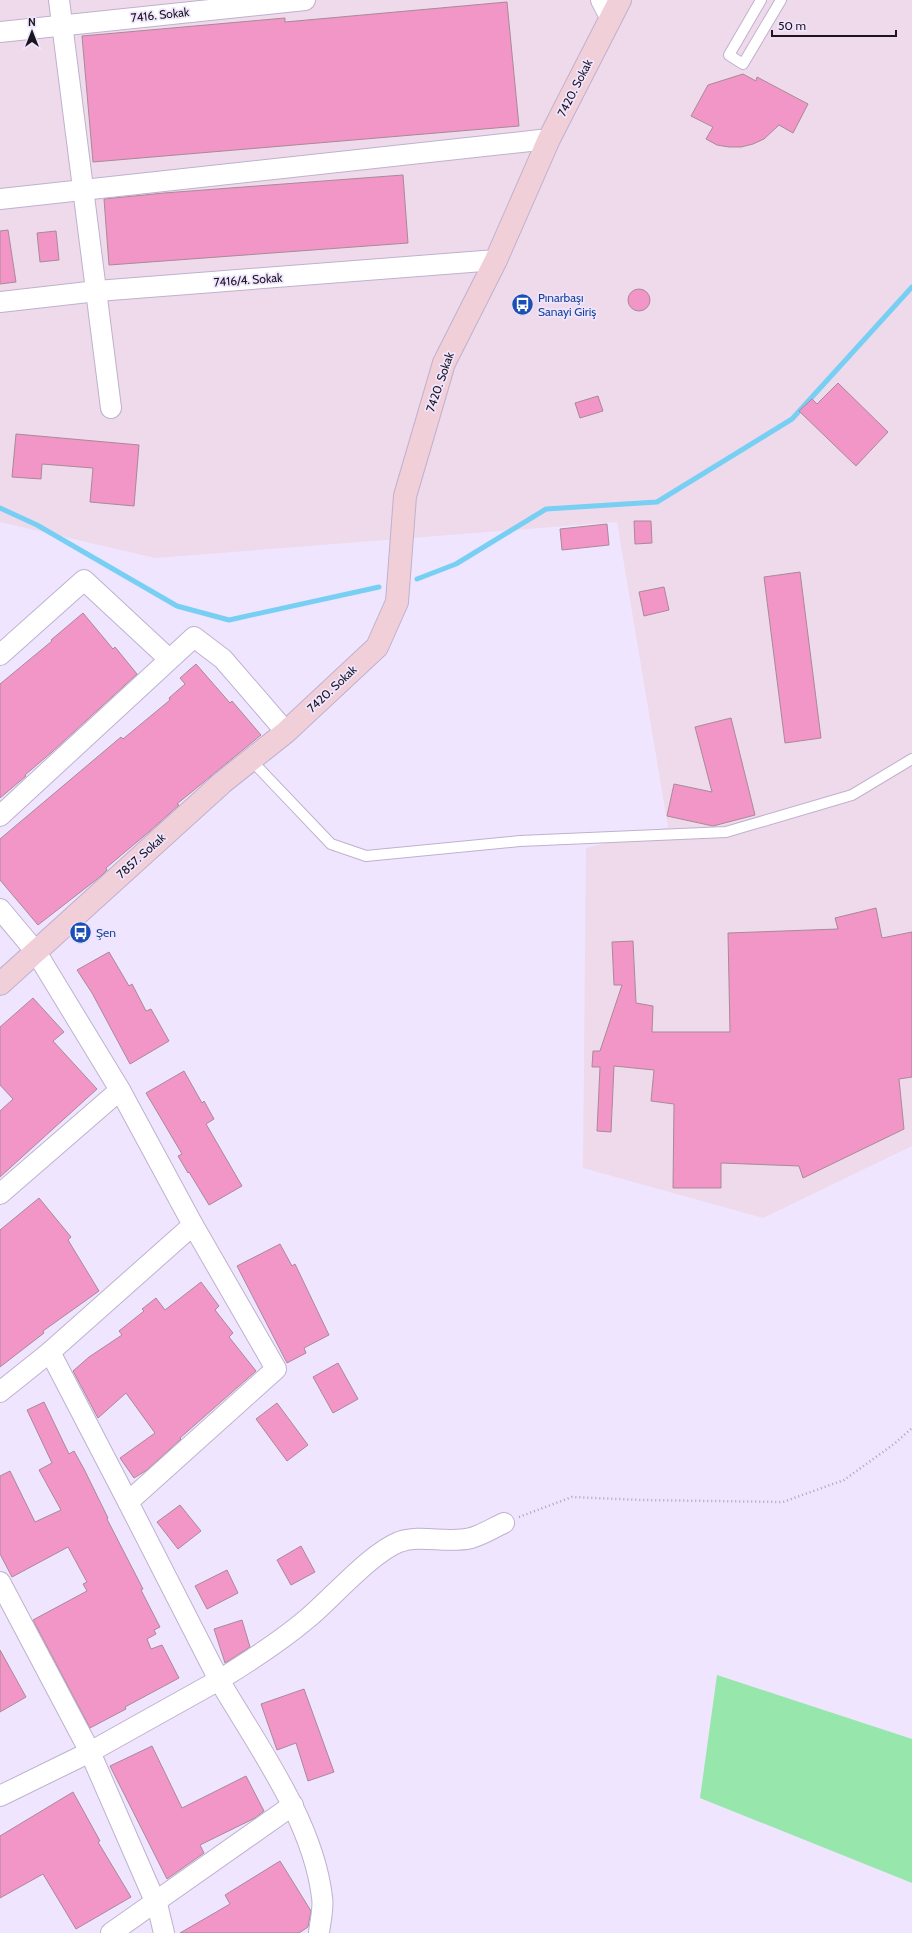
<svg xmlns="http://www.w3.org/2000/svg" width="912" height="1933" viewBox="0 0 912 1933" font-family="Cabin,sans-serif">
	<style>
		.industrial { fill: #eedaea }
		.green { fill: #97e6ac }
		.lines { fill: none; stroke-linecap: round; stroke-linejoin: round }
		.stream { stroke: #78cff4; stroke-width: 5 }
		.building { fill: #f196c6; stroke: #a98999 }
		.lane-casing { stroke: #bfb1cf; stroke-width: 12 }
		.street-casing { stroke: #bfb1cf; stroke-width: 22 }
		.secondary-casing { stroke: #bfb1cf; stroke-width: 24 }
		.path { stroke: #ada4b8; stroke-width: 2.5; stroke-dasharray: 1 3; stroke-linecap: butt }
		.lane { stroke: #fff; stroke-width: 10 }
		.street { stroke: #fff; stroke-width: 20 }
		.secondary { stroke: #f1cfd9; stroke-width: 22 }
		.labels { text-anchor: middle; stroke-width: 3.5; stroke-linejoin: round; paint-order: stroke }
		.street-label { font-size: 12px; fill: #1a151f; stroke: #f0e5fe }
		.transit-label { font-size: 12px; fill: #164399; stroke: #f0e5fe; text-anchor: start }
	</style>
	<rect width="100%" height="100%" fill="#f0e5fe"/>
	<path class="industrial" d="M0,0H912V1146L763,1218L583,1168L586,848L668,827L617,522L155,558L0,522Z"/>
	<path class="green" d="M717,1675L912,1739V1883L700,1798Z"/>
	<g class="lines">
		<g class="stream">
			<path d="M0,508L37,525L177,606L229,620L379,587"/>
			<path d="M417,579L456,564L546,509L657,502L792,419L912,287"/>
		</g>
	</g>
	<g class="building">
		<path d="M507,2L519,126L93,162L82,36L285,18V22Z"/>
		<path d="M743,74L756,81L757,77L808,104L793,133L779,125L764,139L753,144L741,147H729L717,145L706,139L713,127L691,116L708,85Z"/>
		<path d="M403,175L408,243L109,265L104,199L164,193Z"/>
		<path d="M8,230L16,282L0,284V231Z"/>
		<path d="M56,231L59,260L40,262L37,233Z"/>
		<circle cx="639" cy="300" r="11"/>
		<path d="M838,383L888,432L856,466L799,411L812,399L817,404Z"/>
		<path d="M598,396L603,411L580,418L575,403Z"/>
		<path d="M16,434L139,445L134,506L90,502L93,468L42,464L41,479L12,477Z"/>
		<path d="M634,521H651L652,543L635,544Z"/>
		<path d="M607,524L609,545L562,550L560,529Z"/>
		<path d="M800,572L821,738L785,743L764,577Z"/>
		<path d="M664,587L669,610L644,616L639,592Z"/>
		<path d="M83,613L113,649L115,647L137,674L52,752L25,775L26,776L0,798V684L52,641L51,640Z"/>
		<path d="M196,664L230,703L232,701L261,735L177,804L179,805L150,831L106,868L107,870L101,876L38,925L0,880V839L121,737L123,739L170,700L169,698L185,684L180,678Z"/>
		<path d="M731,718L755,815L713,826L667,816L674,784L712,792L695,727Z"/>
		<path d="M876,908L882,938L912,932V1077L899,1079L904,1129L803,1178L799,1166L721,1163V1188H673L674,1104L651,1101L654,1070L614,1066L611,1132L597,1131L600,1067H592L593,1051H600L622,985H614L612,942L633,941L636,1003L653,1006L652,1032H730L728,933L838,929L835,918Z"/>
		<path d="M109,952L129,986L132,984L146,1011L151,1009L169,1041L130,1064L92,993L77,970Z"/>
		<path d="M33,998L64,1032L53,1041L97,1089L0,1177V1111L13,1099L0,1085V1027Z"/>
		<path d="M184,1071L202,1103L204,1101L214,1119L206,1124L242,1186L209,1205L189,1172L188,1173L178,1156L182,1154L146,1093Z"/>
		<path d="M39,1198L71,1237L68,1240L99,1291L43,1331L44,1333L0,1367V1230Z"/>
		<path d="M280,1244L292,1266L295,1264L329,1335L304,1348L306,1353L287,1363L237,1266Z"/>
		<path d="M201,1282L219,1306L215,1310L233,1333L229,1337L256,1371L180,1438L181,1439L147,1470L134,1478L120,1458L155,1433L126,1393L98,1418L73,1371L89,1357L122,1335L119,1331L144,1311L142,1309L156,1298L165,1310Z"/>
		<path d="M338,1363L358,1399L333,1413L313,1377Z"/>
		<path d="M44,1402L69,1454L74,1451L84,1469L108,1518L107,1519L143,1589L141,1590L160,1627L154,1630L156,1634L147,1639L151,1649L162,1645L179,1678L125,1707L126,1709L90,1728L33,1620L87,1591L83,1584L87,1582L68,1547L12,1577L0,1554V1476L10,1471L35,1522L61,1510L39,1470L52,1463L27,1410Z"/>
		<path d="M277,1403L308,1445L287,1461L256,1419Z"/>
		<path d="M180,1505L201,1531L178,1549L157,1522Z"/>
		<path d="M301,1546L315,1572L291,1585L277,1560Z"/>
		<path d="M227,1570L238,1593L207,1609L195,1586Z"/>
		<path d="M242,1620L250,1647L225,1663L214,1629Z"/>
		<path d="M0,1650L26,1697L0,1712Z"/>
		<path d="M304,1689L334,1772L308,1781L296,1743L277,1750L261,1704Z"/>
		<path d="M152,1746L182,1808L246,1776L264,1811L255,1818L200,1845L204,1853L167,1879L110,1766Z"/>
		<path d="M73,1792L100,1841L98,1842L131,1897L76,1929L43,1874L0,1898V1836Z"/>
		<path d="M280,1861L311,1911L308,1927L299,1933H180L230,1904L225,1895Z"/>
	</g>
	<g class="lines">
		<defs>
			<g id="lane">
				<path d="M761,0L729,55L743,64L781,0"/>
				<path d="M251,760L331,844L366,856L520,841L726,832L852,795L912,759"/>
			</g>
			<g id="street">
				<path d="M59,0L111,408"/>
				<path d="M601,0L611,19"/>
				<path d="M0,32L305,0"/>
				<path d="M0,199L549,139"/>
				<path d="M0,302L97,291L496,260"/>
				<path d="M0,655L84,580L169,659"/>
				<path d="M0,816L194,637L223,659L286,732"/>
				<path d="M0,909L36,952L120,1090L193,1225L276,1369L128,1502L219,1680L90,1752L0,1796"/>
				<path d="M0,1194L120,1090"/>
				<path d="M50,1352L128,1502"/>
				<path d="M0,1392L50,1352L193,1225"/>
				<path d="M0,1582L90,1752L158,1908L164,1933"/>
				<path d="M111,1933L293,1805"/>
				<path d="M319,1933C320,1922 324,1908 322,1897C313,1821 257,1745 219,1680C250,1661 280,1642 308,1618C332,1598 371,1553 399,1542C421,1534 447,1544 471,1538C482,1535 493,1528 504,1523"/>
			</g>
			<path id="secondary" d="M0,984L223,782L286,732L377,647L397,602L405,496L444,363L496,260L549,139L620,0"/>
		</defs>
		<use href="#lane" class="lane-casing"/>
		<use href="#street" class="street-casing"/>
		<use href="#secondary" class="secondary-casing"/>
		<path class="path" d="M519,1517L572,1497L641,1500L783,1502L844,1480L894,1444L912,1428"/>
		<use href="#lane" class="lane"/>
		<use href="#street" class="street"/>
		<use href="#secondary" class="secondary"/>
	</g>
	<defs>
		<symbol id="bus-disc" viewBox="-11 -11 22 22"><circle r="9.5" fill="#1a4fb4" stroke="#f0e5fe"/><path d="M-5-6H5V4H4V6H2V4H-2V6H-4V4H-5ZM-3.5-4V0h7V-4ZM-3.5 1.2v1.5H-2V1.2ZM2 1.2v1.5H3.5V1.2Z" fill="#fff"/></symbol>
	</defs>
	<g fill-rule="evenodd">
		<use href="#bus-disc" x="510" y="292" width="25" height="25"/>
		<use href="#bus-disc" x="68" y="920" width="25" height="25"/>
	</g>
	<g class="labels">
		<g class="street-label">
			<text transform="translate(160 15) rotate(-6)" y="4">7416. Sokak</text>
			<text transform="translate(575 88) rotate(-63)" y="4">7420. Sokak</text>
			<text transform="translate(248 280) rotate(-4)" y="4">7416/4. Sokak</text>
			<text transform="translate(440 382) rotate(-71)" y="4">7420. Sokak</text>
			<text transform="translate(332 689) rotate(-43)" y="4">7420. Sokak</text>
			<text transform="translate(141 856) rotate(-42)" y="4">7857. Sokak</text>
		</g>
		<g class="transit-label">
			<text x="538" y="302">Pınarbaşı<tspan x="538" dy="14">Sanayi Giriş</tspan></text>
			<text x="96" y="937">Şen</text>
		</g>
	</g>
	<g transform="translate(32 32)" stroke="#f0e5fe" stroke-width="3" paint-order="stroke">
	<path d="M0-3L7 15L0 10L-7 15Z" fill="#1a151f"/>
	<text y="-6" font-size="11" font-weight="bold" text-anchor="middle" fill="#1a151f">N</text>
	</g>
	<path d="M772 30v6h124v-6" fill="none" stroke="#1a151f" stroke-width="2"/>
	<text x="778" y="30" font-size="12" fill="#1a151f" stroke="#f0e5fe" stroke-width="3" paint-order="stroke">50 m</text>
</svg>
